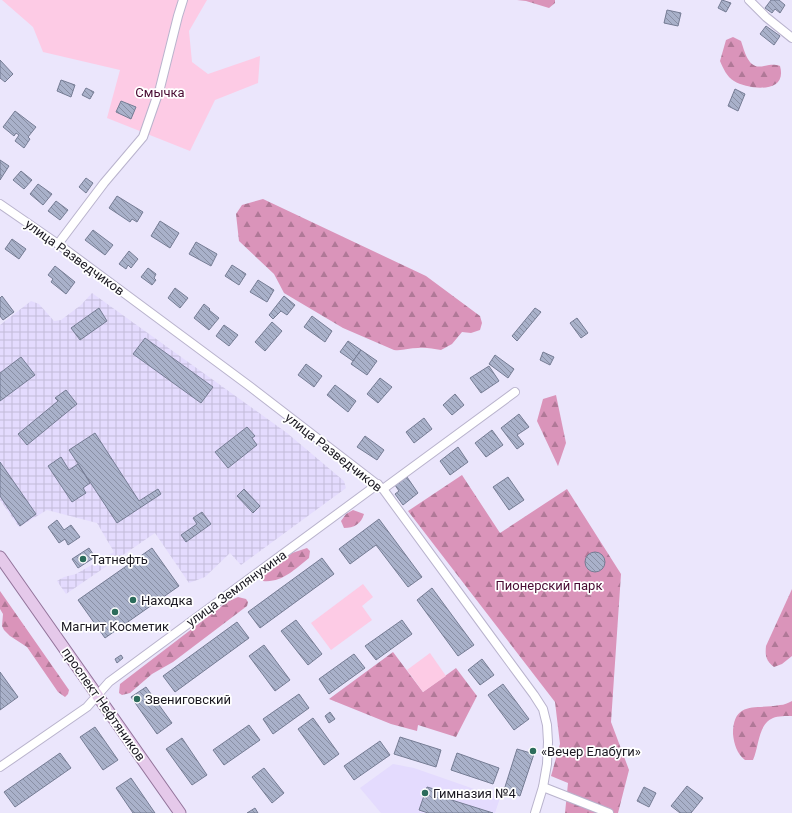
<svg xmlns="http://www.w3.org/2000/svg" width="792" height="813" viewBox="0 0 792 813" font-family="Roboto,sans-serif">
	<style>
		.built { fill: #e4dbfe }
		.industrial { fill: url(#industrial-grid) }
		.forest { fill: url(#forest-firs) }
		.green { fill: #fdcbe5 }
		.building { fill: url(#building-back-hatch); stroke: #757c94 }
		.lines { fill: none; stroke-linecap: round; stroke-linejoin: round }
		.minor-casing { stroke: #b9b3cd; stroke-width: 10 }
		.major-casing { stroke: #93749b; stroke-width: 13 }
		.minor { stroke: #fff; stroke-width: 8 }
		.major { stroke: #e5c9ea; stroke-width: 11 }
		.poi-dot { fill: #2c6c5b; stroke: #fff; stroke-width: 1.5 }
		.labels { text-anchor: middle; stroke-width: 3.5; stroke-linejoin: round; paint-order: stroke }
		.park-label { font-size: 13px; fill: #490c33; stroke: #fff }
		.street-label { font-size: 13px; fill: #1b1922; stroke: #fff }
		.poi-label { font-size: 13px; fill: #1b1922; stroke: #fff; text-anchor: start }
	</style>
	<defs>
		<pattern id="industrial-grid" width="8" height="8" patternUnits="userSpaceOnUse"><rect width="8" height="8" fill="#e4dbfe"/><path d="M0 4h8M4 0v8" fill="none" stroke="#c3bbd9"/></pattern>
		<pattern id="forest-firs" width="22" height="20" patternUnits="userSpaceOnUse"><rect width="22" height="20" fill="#da94ba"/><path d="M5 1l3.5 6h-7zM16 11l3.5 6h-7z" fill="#b07897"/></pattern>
		<pattern id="building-back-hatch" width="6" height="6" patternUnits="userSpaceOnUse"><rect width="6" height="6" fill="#a9b1ca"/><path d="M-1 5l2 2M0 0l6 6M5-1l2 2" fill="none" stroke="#898fa4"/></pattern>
	</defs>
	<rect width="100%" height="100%" fill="#ebe6fc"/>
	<path class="built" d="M393,764L414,768L500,798L495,813H381L360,788Z"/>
	<path class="industrial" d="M92,293L287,433L344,481L346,488L241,565L230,553L205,577L189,583L155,533L66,594L57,581L64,577L76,574L114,552L97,523L47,510L19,527L0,500V325L31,301L39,304L54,321L61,320L81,305Z"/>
	<g class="forest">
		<path d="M517,0H555V3L549,8L526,1Z"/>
		<path d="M733,37L741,41C745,52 748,70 764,66C771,65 773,64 780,66C788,94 749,90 734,81C727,77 723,68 720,61L726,40Z"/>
		<path d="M263,199L426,276L480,316L482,323L480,330L471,333L462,332L452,344L441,350C433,349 426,347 418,348C409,348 403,351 394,350L343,328L284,293L274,274L239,241L236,214L242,205Z"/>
		<path d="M556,395L566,443L558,466L537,421L543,399Z"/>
		<path d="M462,475L500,533L567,489L621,574L611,722L629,770L618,813H565L568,783L551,776L560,744L555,702L408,511Z"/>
		<path d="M353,510L364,514C361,524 354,528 344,528L341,521L346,514Z"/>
		<path d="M307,548L310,551L309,558C295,569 282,583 263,581L262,577L292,553Z"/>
		<path d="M792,589V656L782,664L774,667C766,661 765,656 766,646Z"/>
		<path d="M0,591L69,690L68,694L65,697L58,692L27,647L10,636L4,630L2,626L3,614L0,609Z"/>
		<path d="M238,597L246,599L248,602L247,606L173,662L152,674L130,693L122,695L119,693L120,684L227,602Z"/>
		<path d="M393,652L423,692L456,668L477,696L456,737L418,725L417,731L391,724L329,699Z"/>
		<path d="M792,701V716C786,716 778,716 773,718C758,724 759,747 753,760H745C737,754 734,744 733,734C733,699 758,710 780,705C784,705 788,703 792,701Z"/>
	</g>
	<g class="green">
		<path d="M2,0H207L189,31L192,62L208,74L260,56L258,83L215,100L190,151L107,118L120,70L43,52L33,27Z"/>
		<path d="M363,584L373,597L362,606L372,620L331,650L311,623Z"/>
		<path d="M430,653L446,676L423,692L407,670Z"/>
	</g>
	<g class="building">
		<path d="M722,0L731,3L726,12L718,8Z"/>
		<path d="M771,0H779L785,5L780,13L775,9L772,13L765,8Z"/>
		<path d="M667,10L681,13L678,26L664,23Z"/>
		<path d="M766,26L780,36L774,45L760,34Z"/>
		<path d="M0,60L13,74L5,82L0,78Z"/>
		<path d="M61,80L75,85L71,97L57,91Z"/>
		<path d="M86,88L94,92L90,99L82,95Z"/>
		<path d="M735,89L745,94L738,111L728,106Z"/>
		<path d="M121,101L136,107L131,119L116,112Z"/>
		<path d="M15,111L36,127L28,137L30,139L24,148L15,141L19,135L16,133L14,136L3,127Z"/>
		<path d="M0,160L9,166L0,180Z"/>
		<path d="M21,171L32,180L24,189L13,180Z"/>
		<path d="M86,178L93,183L86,193L79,187Z"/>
		<path d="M38,184L52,194L43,205L30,194Z"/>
		<path d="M117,196L143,212L137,222L132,219L130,222L109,208Z"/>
		<path d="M56,201L68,210L60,220L48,211Z"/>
		<path d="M160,221L179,233L170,248L151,236Z"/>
		<path d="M93,230L113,245L105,255L85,240Z"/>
		<path d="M12,239L26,249L19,259L5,249Z"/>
		<path d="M196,242L217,254L211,266L189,254Z"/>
		<path d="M129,251L138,259L131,268L128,265L126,269L119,264Z"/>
		<path d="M232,265L246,274L239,285L225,276Z"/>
		<path d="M55,266L75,282L66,294L51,282L53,279L48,275Z"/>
		<path d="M148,268L156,274L154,278L156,280L152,285L141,277Z"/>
		<path d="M258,280L274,290L267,302L250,292Z"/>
		<path d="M175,288L188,298L180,308L168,298Z"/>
		<path d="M2,296L14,312L3,320L0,316V298Z"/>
		<path d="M284,296L295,305L287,315L281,311L273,319L269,315Z"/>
		<path d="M204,304L210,309L209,310L219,318L209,330L194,318Z"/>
		<path d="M99,308L107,321L80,340L71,328Z"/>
		<path d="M535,308L541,312L517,341L512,336Z"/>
		<path d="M312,316L332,331L325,342L304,327Z"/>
		<path d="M577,318L588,333L581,338L570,323Z"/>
		<path d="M272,322L282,331L265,351L255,342Z"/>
		<path d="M224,325L238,335L229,346L216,336Z"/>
		<path d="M145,338L213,387L201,403L133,354Z"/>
		<path d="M348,341L361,350L353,361L340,352Z"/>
		<path d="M361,350L377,361L367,375L351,364Z"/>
		<path d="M543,352L554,357L550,365L540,360Z"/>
		<path d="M495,355L514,369L508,378L489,364Z"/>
		<path d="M21,357L35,375L0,401V373Z"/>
		<path d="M306,364L322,376L314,387L298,375Z"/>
		<path d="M489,366L499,381L481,393L470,378Z"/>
		<path d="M380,378L392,387L378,403L367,394Z"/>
		<path d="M335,385L356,401L348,412L327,395Z"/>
		<path d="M66,390L77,404L27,445L18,434L58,401L55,398Z"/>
		<path d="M455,394L464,405L452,415L443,405Z"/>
		<path d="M519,414L529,427L517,435L524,444L517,449L501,428Z"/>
		<path d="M424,418L432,429L414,443L406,432Z"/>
		<path d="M247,427L255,436L252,438L257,445L228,468L215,452Z"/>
		<path d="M492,430L503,445L486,457L475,443Z"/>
		<path d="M95,433L139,501L158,489L161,494L117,523L69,450Z"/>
		<path d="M365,436L384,450L377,460L357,447Z"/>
		<path d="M458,447L468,462L450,475L440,461Z"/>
		<path d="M61,457L69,470L78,464L90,483L83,488L86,493L72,502L48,466Z"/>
		<path d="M0,462L36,514L20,526L0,496Z"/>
		<path d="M407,477L418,493L403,505L395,494L399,491L395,485Z"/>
		<path d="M508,477L524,500L509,510L493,487Z"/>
		<path d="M244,489L260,506L253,513L237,496Z"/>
		<path d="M202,512L211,524L186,542L181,535L197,524L193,518Z"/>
		<path d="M379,519L422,577L408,587L376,545L350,564L339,549Z"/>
		<path d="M57,520L64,530L71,525L80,537L68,545L65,539L59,543L48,527Z"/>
		<path d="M89,548L95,557L78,568L72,559Z"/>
		<path d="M152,548L179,586L105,638L78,600Z"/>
		<circle cx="595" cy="562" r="10"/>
		<path d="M322,558L334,574L260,628L248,612Z"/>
		<path d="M432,588L474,645L458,656L417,600Z"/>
		<path d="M296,620L322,654L308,665L281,631Z"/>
		<path d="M402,620L412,634L376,660L365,646Z"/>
		<path d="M237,622L249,638L175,692L163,676Z"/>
		<path d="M264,645L290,680L275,691L249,656Z"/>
		<path d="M354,654L365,668L329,694L319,679Z"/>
		<path d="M121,655L123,658L117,663L115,659Z"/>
		<path d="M482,659L494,675L480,685L468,670Z"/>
		<path d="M0,672L18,697L0,710Z"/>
		<path d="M503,684L529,719L514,730L488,695Z"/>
		<path d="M146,687L172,723L157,734L131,697Z"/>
		<path d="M299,694L309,708L273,734L263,719Z"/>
		<path d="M330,712L335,719L329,723L325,716Z"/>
		<path d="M313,718L339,754L324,765L298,729Z"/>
		<path d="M249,725L260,740L224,765L213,750Z"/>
		<path d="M95,727L118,760L103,770L80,737Z"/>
		<path d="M400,737L441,750L436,767L394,754Z"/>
		<path d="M182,738L207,775L192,785L166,749Z"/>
		<path d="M380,741L390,755L354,780L344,766Z"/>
		<path d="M517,749L534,754L520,796L504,790Z"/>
		<path d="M60,753L71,768L15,807L4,792Z"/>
		<path d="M457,753L499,768L493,784L451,770Z"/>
		<path d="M264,768L284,793L272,803L252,777Z"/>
		<path d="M131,778L155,813H133L116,788Z"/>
		<path d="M687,786L703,798L691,813H680L671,806Z"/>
		<path d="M427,787L441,791L439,796L493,813H428L419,810Z"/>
		<path d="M644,787L656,793L649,807L637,801Z"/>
		<path d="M255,808L258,813H247Z"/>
	</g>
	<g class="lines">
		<defs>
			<g id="minor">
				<path d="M749,0L766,17L792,38"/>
				<path d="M0,204L58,244L248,385L383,489L492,638L534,695L543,709L547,725L548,742L547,764L543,787L535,813"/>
				<path d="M58,244L104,183L143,137L160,88L178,16L183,0"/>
				<path d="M383,489L515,392"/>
				<path d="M0,767L87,707L109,682L378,484"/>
				<path d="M543,787L609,813"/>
			</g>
			<path id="major" d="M0,557L180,813"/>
		</defs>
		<use href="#minor" class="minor-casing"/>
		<use href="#major" class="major-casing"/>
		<use href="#minor" class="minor"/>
		<use href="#major" class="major"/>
	</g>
	<g class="poi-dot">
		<circle cx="83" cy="559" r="4"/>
		<circle cx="133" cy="600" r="4"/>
		<circle cx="115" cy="612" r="4"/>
		<circle cx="137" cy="699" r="4"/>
		<circle cx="533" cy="751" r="4"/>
		<circle cx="425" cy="793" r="4"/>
	</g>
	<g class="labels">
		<g class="park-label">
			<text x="160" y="97">Смычка</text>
			<text x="549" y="590">Пионерский парк</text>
		</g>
		<g class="street-label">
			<text transform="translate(75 257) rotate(36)" y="5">улица Разведчиков</text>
			<text transform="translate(334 452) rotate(38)" y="5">улица Разведчиков</text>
			<text transform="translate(236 588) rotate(-36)" y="5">улица Землянухина</text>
			<text transform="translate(104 704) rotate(55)" y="5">проспект Нефтяников</text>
		</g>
		<g class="poi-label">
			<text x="91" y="564">Татнефть</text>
			<text x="141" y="605">Находка</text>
			<text x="115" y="631" text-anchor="middle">Магнит Косметик</text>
			<text x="145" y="704">Звениговский</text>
			<text x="541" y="756">«Вечер Елабуги»</text>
			<text x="433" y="798">Гимназия №4</text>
		</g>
	</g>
</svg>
